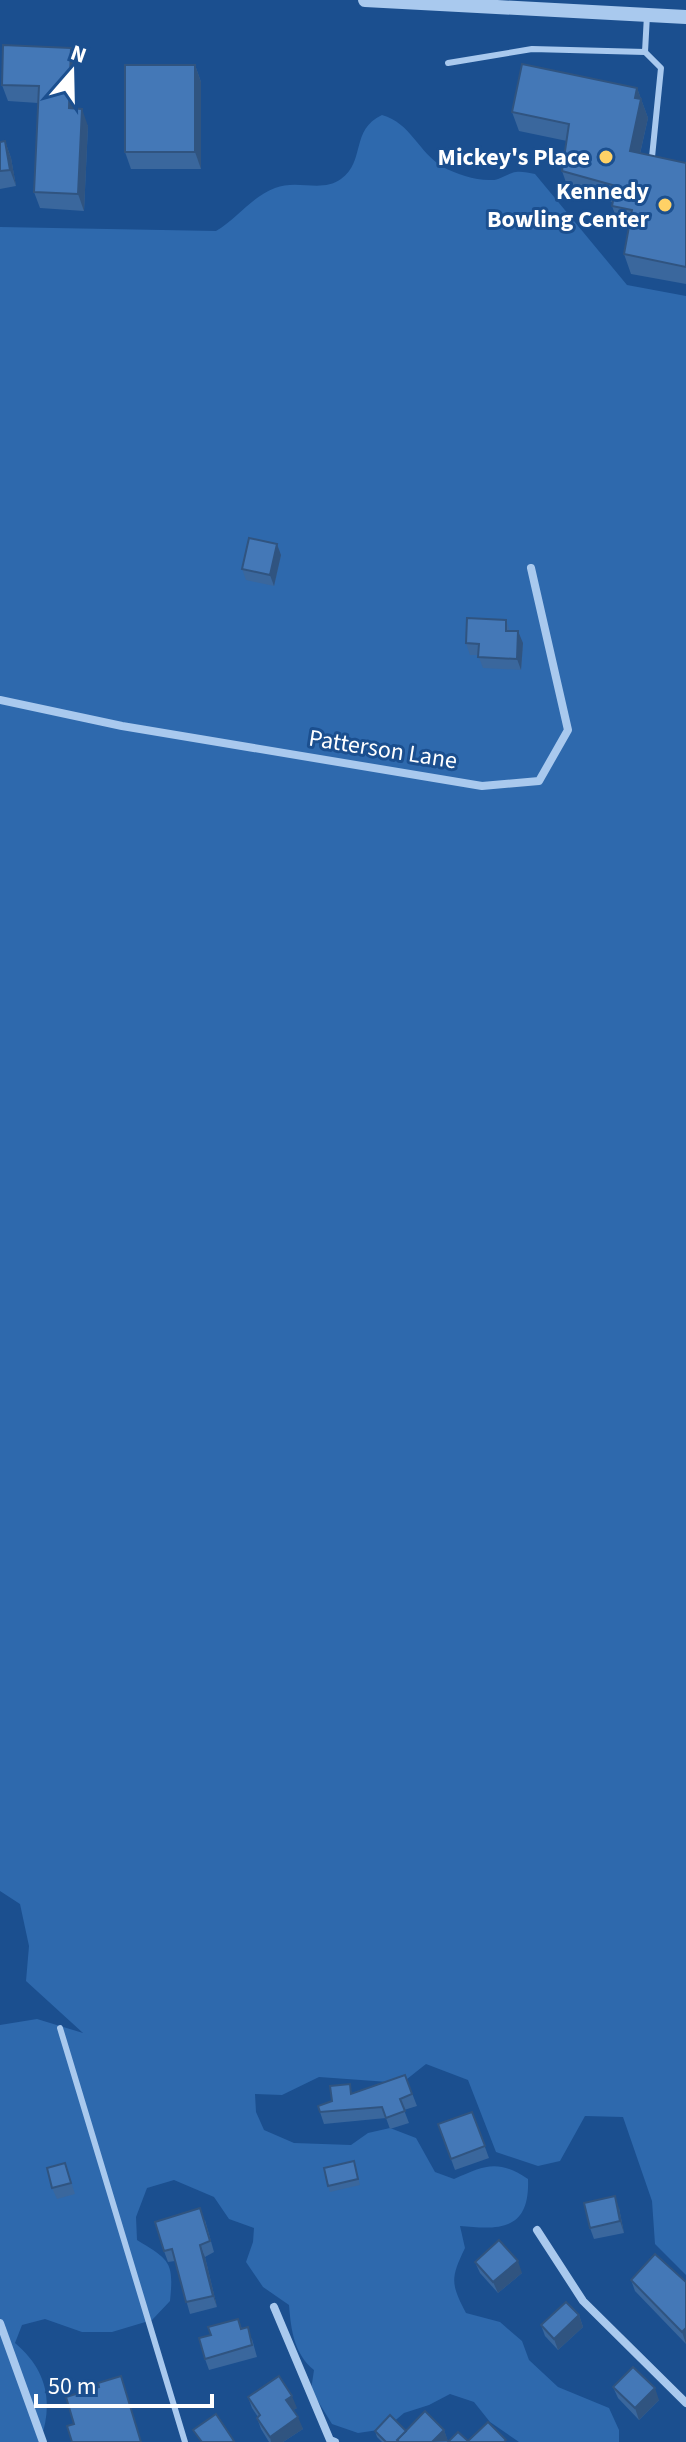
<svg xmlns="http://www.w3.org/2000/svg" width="686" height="2442" viewBox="0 0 686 2442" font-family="'Source Sans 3',sans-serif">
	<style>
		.green { fill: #2e69ad }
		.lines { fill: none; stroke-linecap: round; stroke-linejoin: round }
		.service { stroke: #a9c9ee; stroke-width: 6 }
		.minor { stroke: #a9c9ee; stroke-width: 8 }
		.tertiary { stroke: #a9c9ee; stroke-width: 14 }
		.wall { fill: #3a679d }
		.shaded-wall { fill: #305480 }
		.building { fill: #4478b7; stroke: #305480; stroke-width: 2 }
		.poi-dot { fill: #ffd166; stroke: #1b4f8f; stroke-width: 3 }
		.labels { text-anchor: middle; stroke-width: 6; stroke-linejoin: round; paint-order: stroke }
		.poi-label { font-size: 24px; font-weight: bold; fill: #fff; stroke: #1b4f8f; text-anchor: end }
		.street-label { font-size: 24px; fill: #fff; stroke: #1b4f8f }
	</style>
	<rect width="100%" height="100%" fill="#1b4f8f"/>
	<path class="green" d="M382,115C411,123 418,152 443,167C456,174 477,181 492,180C500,180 508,173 516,172C521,171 529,173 535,174L627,285L686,296V2275L655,2244L652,2201L623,2117L585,2116L560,2161L538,2166L496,2152L468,2080L426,2064L402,2083L319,2077L282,2095L255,2094L256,2112L264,2130L294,2143L351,2145L368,2133L390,2128L416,2138L435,2172L454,2179C485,2165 498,2159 528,2179C530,2230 501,2230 460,2226L465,2248C450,2279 451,2284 466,2313L500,2322L522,2341L529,2360L558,2387L609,2408L619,2430V2442H519L490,2422L474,2402L450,2394L429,2405L404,2413L385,2429L358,2433L332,2424L311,2390L314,2370C294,2354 291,2330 289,2305L263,2287L246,2262L253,2242L254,2228L229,2219L214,2197L174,2180L147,2188L136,2217L137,2240C170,2260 174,2262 170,2301L152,2320L112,2332H82L45,2319L22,2325L15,2343C47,2370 54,2402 40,2442H0V2025L37,2019L83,2033L26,1981L29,1946L20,1904L0,1891V227L216,231C238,218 251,197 275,188C297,179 322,193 341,179C366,161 350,130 382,115Z"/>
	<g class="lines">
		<g class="service">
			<path d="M645,52L661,68L652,157"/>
			<path d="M448,63L532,49L645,52L647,15"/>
			<path d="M60,2028L185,2442"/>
		</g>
		<g class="minor">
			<path d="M0,700L122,726L482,786L539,781L568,730L531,568"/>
			<path d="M537,2230L583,2301L686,2403"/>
			<path d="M274,2307L330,2440L335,2442"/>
			<path d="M0,2323L43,2442"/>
		</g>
		<path class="tertiary" d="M365,0L686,17"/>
	</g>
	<g class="wall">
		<path d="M71,48L77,65L75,109L88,126L84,211L40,208L34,192L38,103L8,101L2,85Z"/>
		<path d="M195,65L201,82V169H131L125,152Z"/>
		<path d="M637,88L648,118L640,154L686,163V284L631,274L624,254L629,227L619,225L612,206V202L569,191L562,171L567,141L519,131L512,112Z"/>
		<path d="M5,141L11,158L16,186L0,189V142Z"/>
		<path d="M281,555L274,586L246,580L242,569Z"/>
		<path d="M506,620L510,631L523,643L521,670L483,668L478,655H470L466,643Z"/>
		<path d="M405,2075L417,2106L404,2110L409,2123L390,2129L386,2118L324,2124L320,2112L332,2101Z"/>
		<path d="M472,2112L489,2158L455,2170L438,2124Z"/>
		<path d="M354,2161L360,2185L330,2192L328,2186Z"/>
		<path d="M65,2163L75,2194L57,2199L52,2188Z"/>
		<path d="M619,2208L624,2233L594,2239L590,2228Z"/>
		<path d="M205,2220L214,2252L205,2257L217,2307L190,2314L175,2261L168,2262L164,2251Z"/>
		<path d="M475,2262L522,2273L498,2293L480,2273Z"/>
		<path d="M631,2280L686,2282V2344L635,2291Z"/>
		<path d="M579,2315L583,2327L558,2350L545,2336L541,2325Z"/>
		<path d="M238,2319L242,2329L252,2339L257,2357L209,2370L205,2359L211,2335Z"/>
		<path d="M613,2387L659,2400L639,2420L618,2398Z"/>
		<path d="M248,2397L297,2408L293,2410L303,2429L283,2442H269L261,2429L257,2418L258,2417L252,2408Z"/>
		<path d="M444,2430L448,2442H382L377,2437L375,2431Z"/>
	</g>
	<g class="shaded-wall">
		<path d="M71,48L77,65L75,125L69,108Z"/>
		<path d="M195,65L201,82V169L195,152Z"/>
		<path d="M637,88L648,118L636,171L630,151Z"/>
		<path d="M82,109L88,126L84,211L78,194Z"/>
		<path d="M5,141L11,158L16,186L10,170Z"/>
		<path d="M277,544L281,555L274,586L270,575Z"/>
		<path d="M518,631L523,643L521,670L517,659Z"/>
		<path d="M615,2196L619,2208L624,2233L620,2221Z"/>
		<path d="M200,2245L205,2257L217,2307L213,2296Z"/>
		<path d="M518,2261L522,2273L498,2293L493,2282Z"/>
		<path d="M579,2315L583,2327L558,2350L554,2339Z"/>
		<path d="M686,2328V2344L682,2332Z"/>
		<path d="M655,2388L659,2400L639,2420L635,2408Z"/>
		<path d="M292,2396L297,2408L291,2412L286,2400Z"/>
		<path d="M298,2417L303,2429L283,2442H271L270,2437Z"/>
		<path d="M444,2430L448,2441L432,2442Z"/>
	</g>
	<g class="building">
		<path d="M3,45L71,48L69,108L82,109L78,194L34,192L39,86L2,85Z"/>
		<path d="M522,64L637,88L635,98L641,99L630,151L686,163V267L624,254L632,210L612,206L616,186L562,171L569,124L512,112Z"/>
		<rect x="125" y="65" width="70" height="87"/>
		<path d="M5,141L10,170L0,171V142Z"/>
		<path d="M249,538L277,544L270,575L242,569Z"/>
		<path d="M467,618L506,620V631H518L517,659L478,657L479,644L466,643Z"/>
		<path d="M405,2075L412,2094L400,2099L405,2111L386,2118L382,2107L320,2112L318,2106L332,2101L330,2086L350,2084L351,2094Z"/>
		<path d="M472,2112L485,2146L451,2159L438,2124Z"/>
		<path d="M354,2161L358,2179L328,2186L324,2168Z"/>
		<path d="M65,2163L71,2183L52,2188L47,2168Z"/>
		<path d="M615,2196L620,2221L590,2228L584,2203Z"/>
		<path d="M200,2208L210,2241L200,2245L213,2296L186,2302L172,2249L164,2251L155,2222Z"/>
		<path d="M499,2240L518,2261L493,2282L475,2262Z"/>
		<path d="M655,2254L686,2282V2328L682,2332L631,2280Z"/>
		<path d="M566,2302L579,2315L554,2339L541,2325Z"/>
		<path d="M238,2319L241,2329L248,2327L252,2345L205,2359L199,2338L211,2335L208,2327Z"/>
		<path d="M633,2367L655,2388L635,2408L613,2387Z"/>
		<path d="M121,2376L141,2442H72L67,2426L74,2424L66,2397L99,2387L98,2383Z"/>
		<path d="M279,2376L292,2396L286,2400L298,2417L270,2437L257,2418L260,2415L248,2397Z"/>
		<path d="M425,2411L444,2430L432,2442H399L397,2440Z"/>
		<path d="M216,2414L234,2441L232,2442H202L193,2430Z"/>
		<path d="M390,2415L406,2431L397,2440L398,2441L397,2442H386L375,2431Z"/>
		<path d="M488,2422L506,2440L504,2442H448L458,2432L468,2441Z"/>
	</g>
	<g class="poi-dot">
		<circle cx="606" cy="157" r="8"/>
		<circle cx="665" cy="205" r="8"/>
	</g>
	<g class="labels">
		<g class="poi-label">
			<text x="590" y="165">Mickey's Place</text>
			<text x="649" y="199">Kennedy<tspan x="649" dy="28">Bowling Center</tspan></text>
		</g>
		<g class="street-label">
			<text transform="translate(383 749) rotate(9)" y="8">Patterson Lane</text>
		</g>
	</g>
	<g transform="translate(72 72) rotate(20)" stroke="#1b4f8f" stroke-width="6" paint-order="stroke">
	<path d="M0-6L14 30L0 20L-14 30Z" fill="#ffffff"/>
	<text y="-12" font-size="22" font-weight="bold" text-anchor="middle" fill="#ffffff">N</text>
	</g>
	<path d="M36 2394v12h176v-12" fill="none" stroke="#ffffff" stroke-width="4"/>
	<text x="48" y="2394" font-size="24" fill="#ffffff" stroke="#1b4f8f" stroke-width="6" paint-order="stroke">50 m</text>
</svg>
